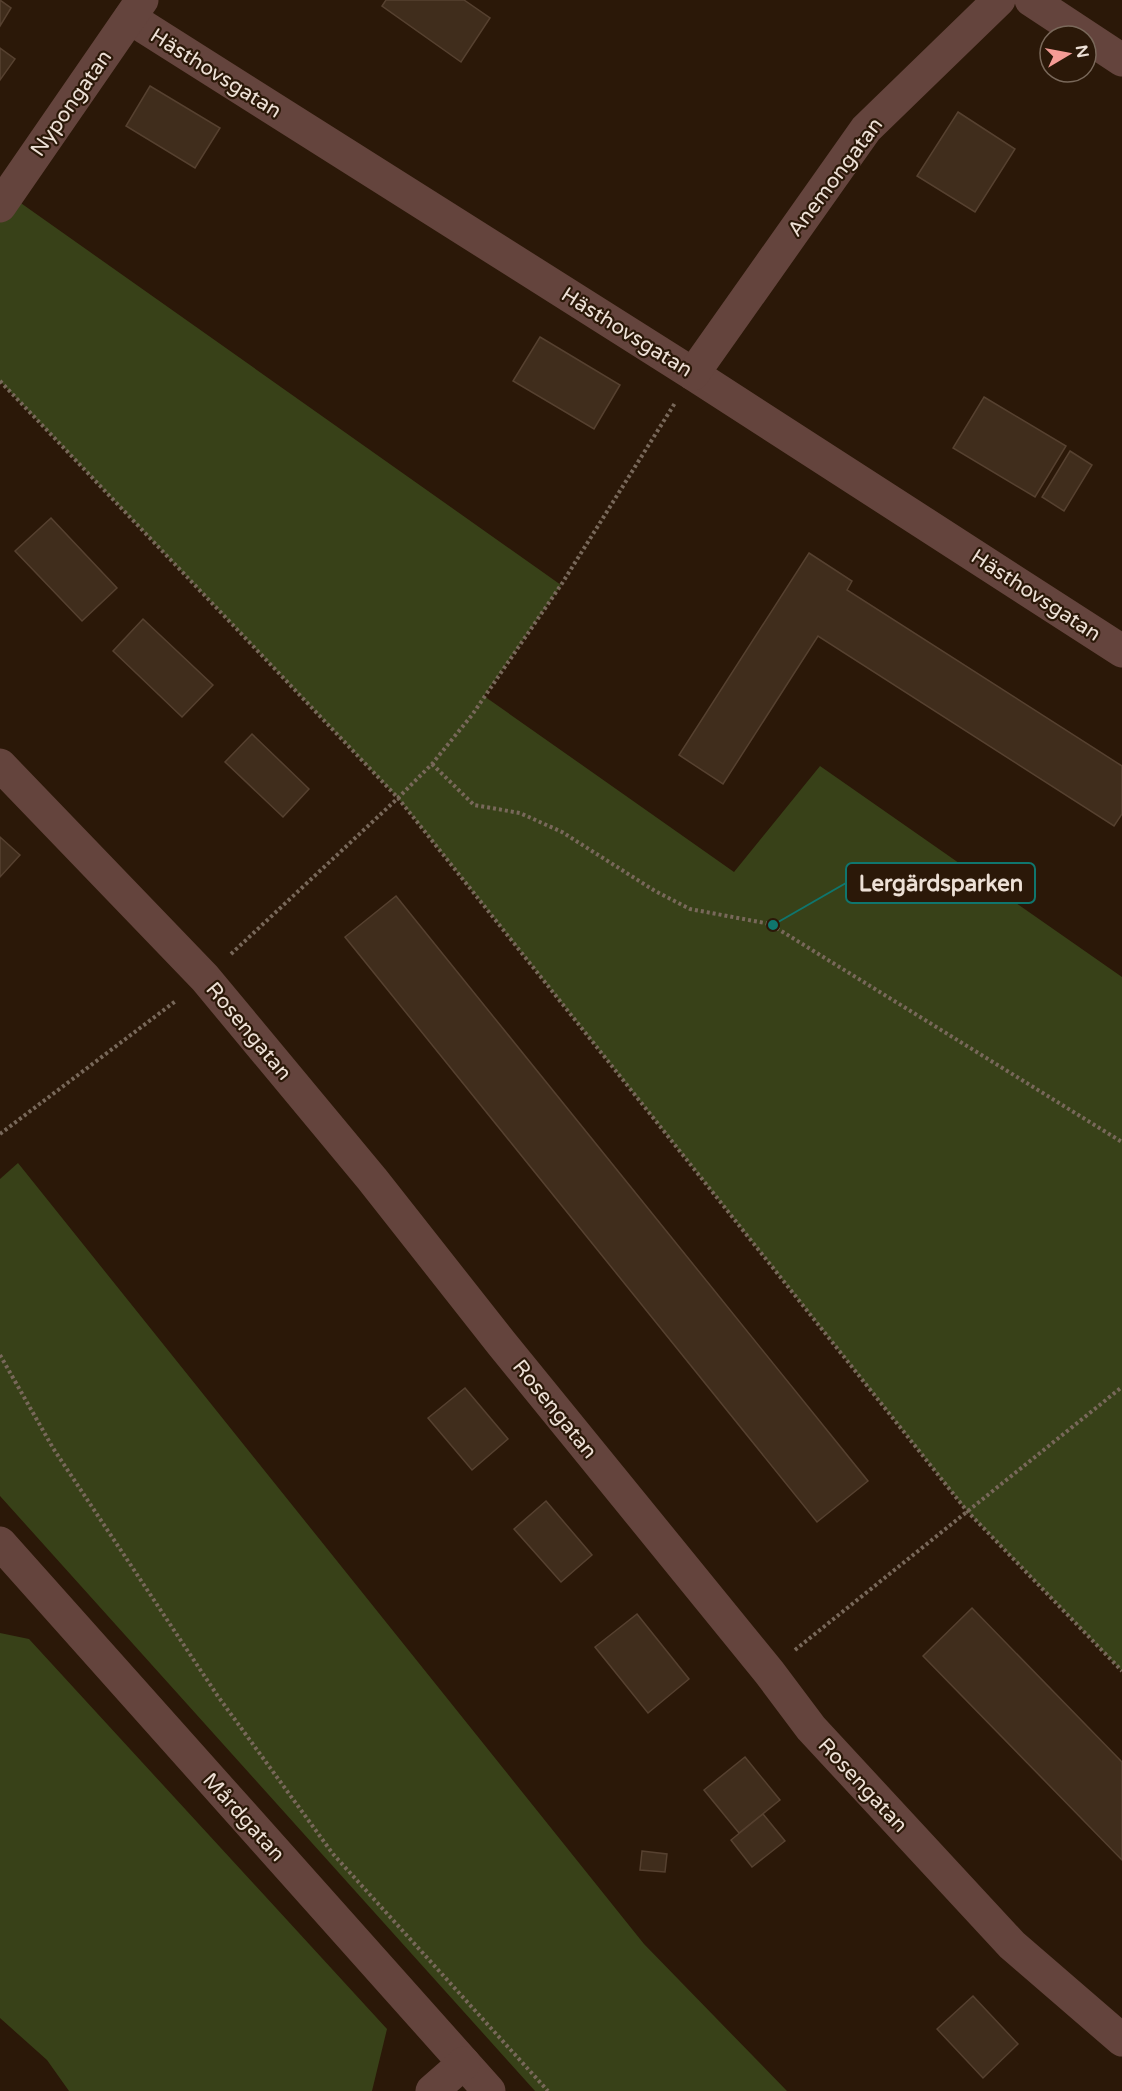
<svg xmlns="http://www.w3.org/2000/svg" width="1122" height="2091" viewBox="0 0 1122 2091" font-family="'Varela Round',sans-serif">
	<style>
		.green { fill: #384118 }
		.building { fill: #402d1c; stroke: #564130; stroke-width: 1.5 }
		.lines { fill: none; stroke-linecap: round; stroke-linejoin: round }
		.path { stroke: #78685a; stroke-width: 4; stroke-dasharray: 3 3; stroke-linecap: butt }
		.minor { stroke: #64443d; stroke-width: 33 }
		.labels { text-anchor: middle; stroke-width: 4.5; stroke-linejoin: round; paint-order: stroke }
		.street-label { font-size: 21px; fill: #ede0d6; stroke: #2b1808 }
		.leader { fill: none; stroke: #0f766e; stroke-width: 2 }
		.callout-dot { fill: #0f766e; stroke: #2b1808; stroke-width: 2 }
		.callout { fill: #2b1808; stroke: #0f766e; stroke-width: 2 }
		.callout-label { font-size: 22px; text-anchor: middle; font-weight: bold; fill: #ede0d6 }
	</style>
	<rect width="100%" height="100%" fill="#2b1808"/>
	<g class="green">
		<path d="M8,194L561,585L484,696L734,872L820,766L1122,977V1671L967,1511L398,798L0,381V206Z"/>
		<path d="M18,1163L644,1944L787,2091H535L0,1496V1179Z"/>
		<path d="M0,1633L29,1639L387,2029L372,2091H69L47,2060L0,2018Z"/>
	</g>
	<g class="building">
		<path d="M0,0L11,8L0,26Z"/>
		<path d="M386,0H464L490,18L461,62L382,6Z"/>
		<path d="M0,48L15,59L0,80Z"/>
		<path d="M150,86L220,128L195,168L126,126Z"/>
		<path d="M958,112L1015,149L975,212L917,176Z"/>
		<path d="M540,337L620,385L594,429L513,381Z"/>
		<path d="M984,397L1066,446L1035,497L953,448Z"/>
		<path d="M1070,451L1092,465L1064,511L1042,497Z"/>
		<path d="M51,518L117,588L82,621L15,551Z"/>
		<path d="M809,553L852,581L847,590L1122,766V814L1114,826L818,636L723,784L679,755Z"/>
		<path d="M143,619L213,685L182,717L113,651Z"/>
		<path d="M252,734L309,789L283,817L225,762Z"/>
		<path d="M0,837L20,855L0,877Z"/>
		<path d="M396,896L868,1481L817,1522L345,937Z"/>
		<path d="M465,1388L508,1439L472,1470L428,1418Z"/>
		<path d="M546,1501L592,1555L561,1582L514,1529Z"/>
		<path d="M972,1608L1122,1762V1860L923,1656Z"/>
		<path d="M637,1614L689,1679L648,1713L595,1647Z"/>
		<path d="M745,1757L780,1800L739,1833L704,1790Z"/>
		<path d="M763,1814L785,1841L752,1867L731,1840Z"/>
		<path d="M642,1851L667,1854L665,1872L640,1870Z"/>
		<path d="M973,1996L1018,2044L983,2078L937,2029Z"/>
	</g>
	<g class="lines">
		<g class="path">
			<path d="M0,381L398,798L967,1511L1122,1671"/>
			<path d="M432,764L474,805L520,813L562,832L655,891L690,909L770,924L1122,1142"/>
			<path d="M231,954L398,798L432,764L472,715L561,585L675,403"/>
			<path d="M0,1134L177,1000"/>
			<path d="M0,1355L53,1448L217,1695L333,1854L548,2091"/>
			<path d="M795,1650L1122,1387"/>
		</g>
		<g class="minor">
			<path d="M1031,0L1122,60"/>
			<path d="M130,18L693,374L1122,651"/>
			<path d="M0,206L142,0"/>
			<path d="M693,374L866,129L999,0"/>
			<path d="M0,765L205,978L372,1179L502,1344L769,1672L811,1728L1012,1945L1122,2040"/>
			<path d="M0,1543L489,2091"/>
			<path d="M432,2091L464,2063"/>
		</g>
	</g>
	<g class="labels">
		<g class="street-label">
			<text transform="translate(216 73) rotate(32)" y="7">Hästhovsgatan</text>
			<text transform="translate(71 103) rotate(-55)" y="7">Nypongatan</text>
			<text transform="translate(835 177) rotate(-53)" y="7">Anemongatan</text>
			<text transform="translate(627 332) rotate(32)" y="7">Hästhovsgatan</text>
			<text transform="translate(1036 595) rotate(33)" y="7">Hästhovsgatan</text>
			<text transform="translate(249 1031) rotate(50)" y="7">Rosengatan</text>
			<text transform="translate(555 1409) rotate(51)" y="7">Rosengatan</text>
			<text transform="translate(863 1785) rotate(47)" y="7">Rosengatan</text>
			<text transform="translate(244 1817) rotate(48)" y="7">Mårdgatan</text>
		</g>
	</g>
	<path class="leader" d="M773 925L846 883"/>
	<circle class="callout-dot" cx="773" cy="925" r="6"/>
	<rect class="callout" x="846" y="863" width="189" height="40" rx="6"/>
	<g class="callout-label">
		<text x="941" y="891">Lergärdsparken</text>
	</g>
	<g transform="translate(1068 54) rotate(80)"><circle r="28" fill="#2b1808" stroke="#79685a" stroke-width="1.5"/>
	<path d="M0-4.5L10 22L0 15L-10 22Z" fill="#f59c96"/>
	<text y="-9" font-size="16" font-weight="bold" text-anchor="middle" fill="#ede0d6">N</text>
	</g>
</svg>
